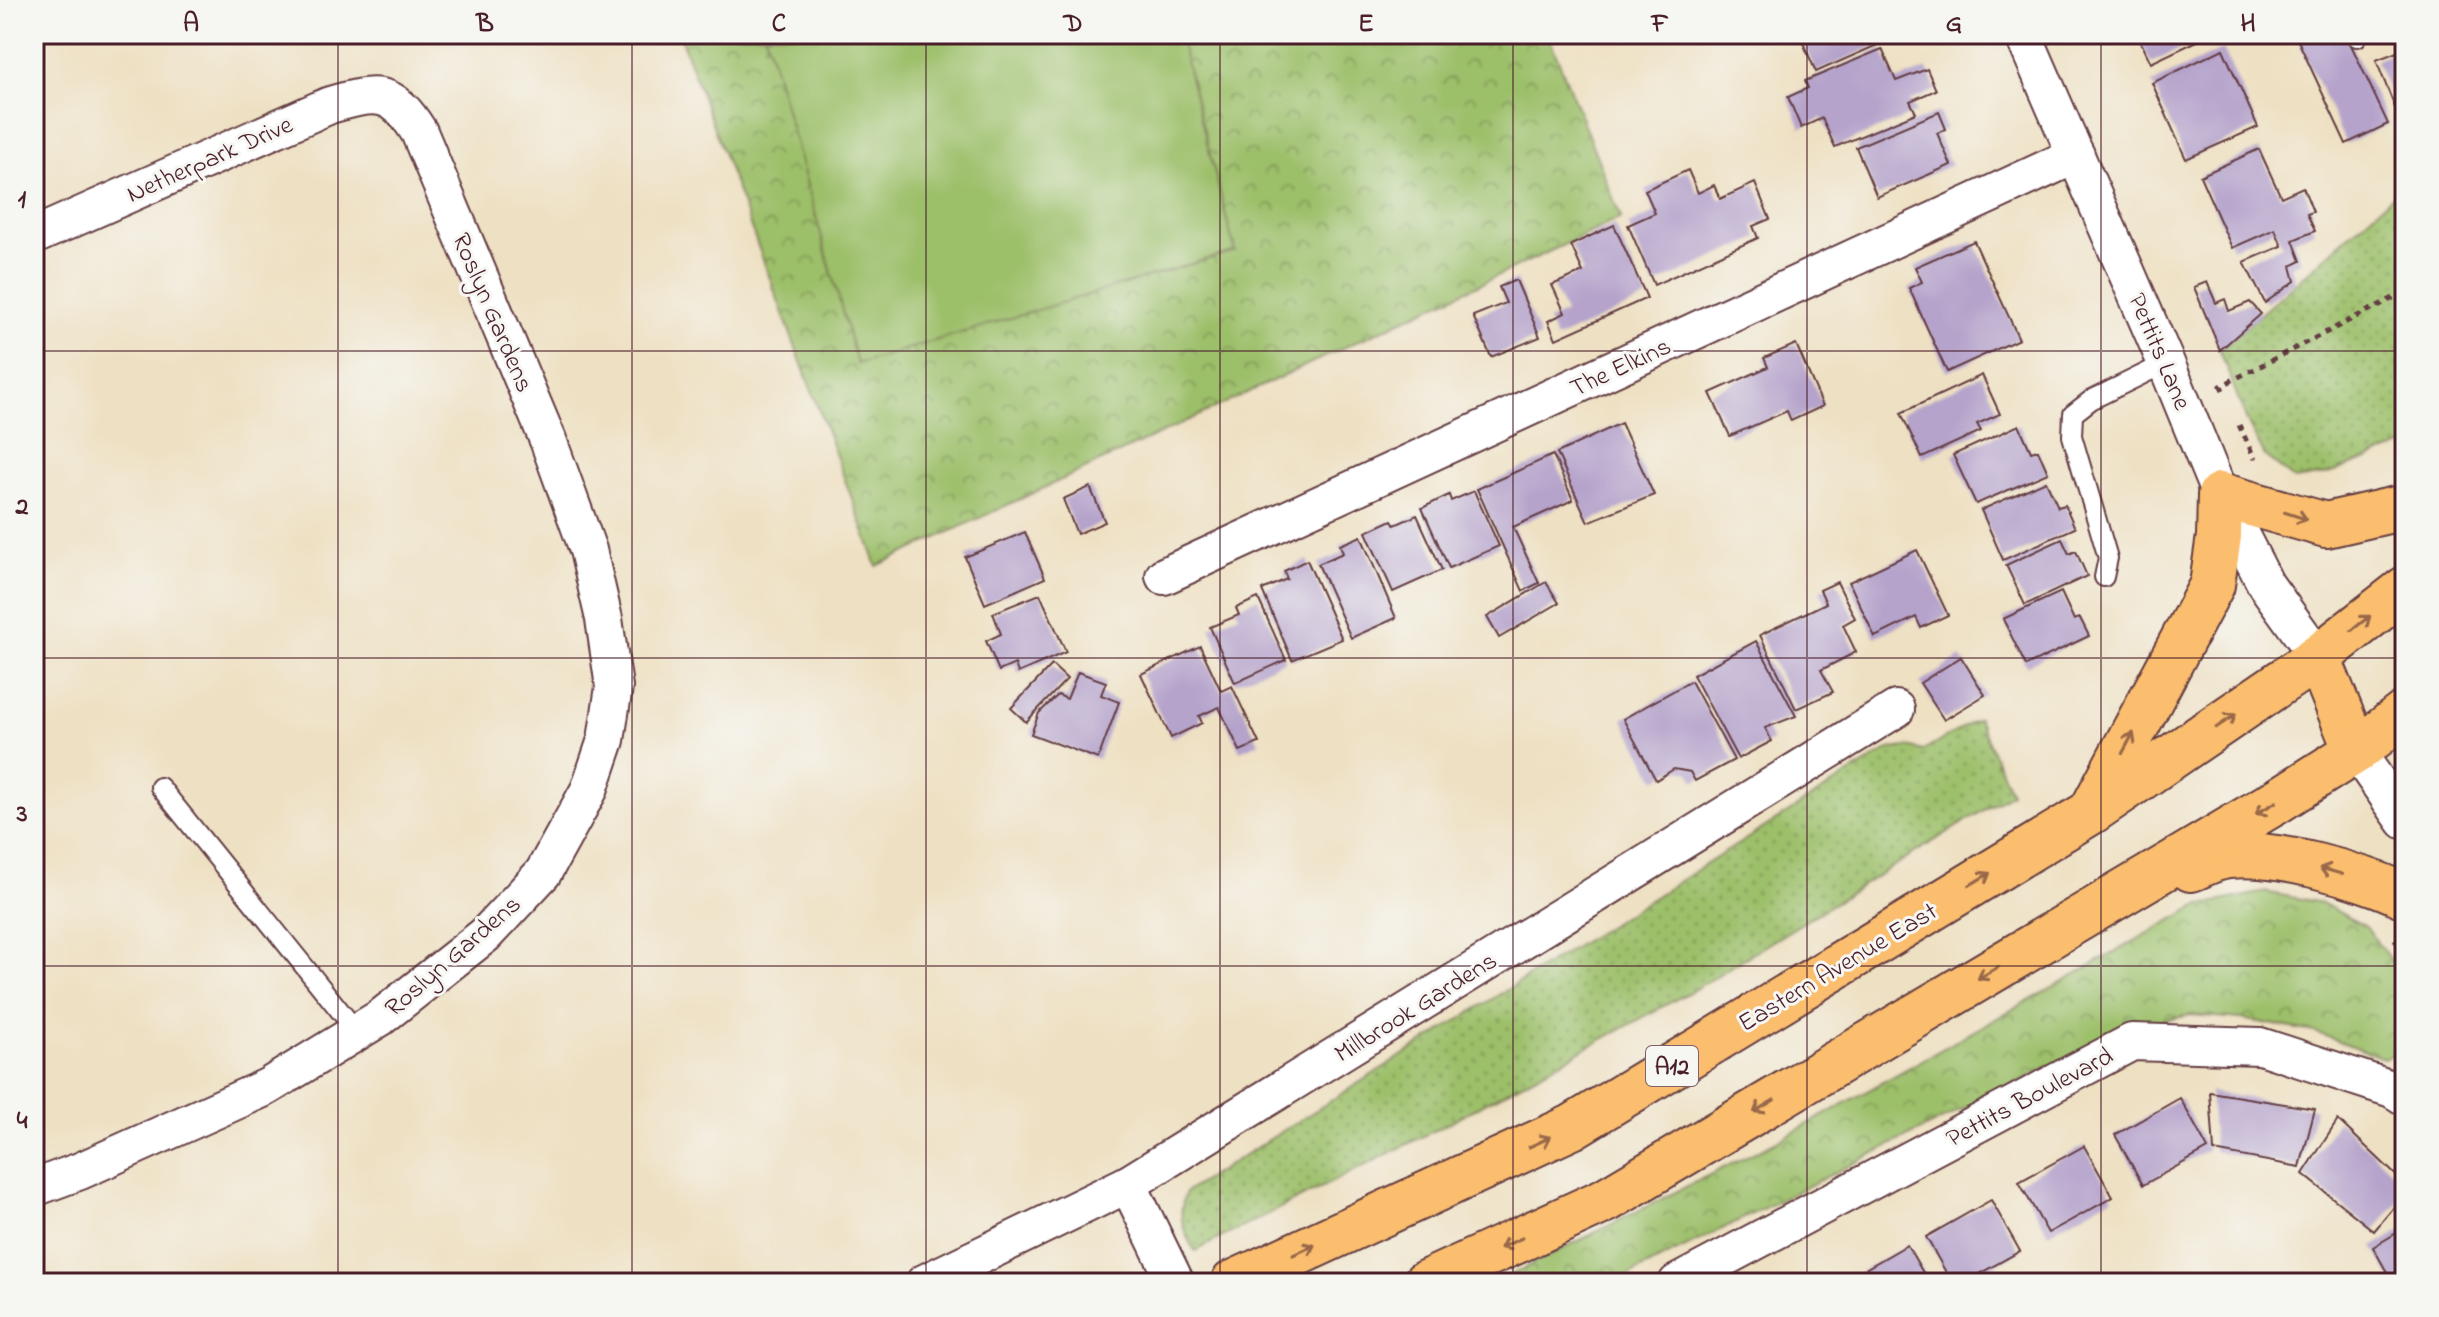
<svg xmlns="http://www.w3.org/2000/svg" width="2439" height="1317" viewBox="0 0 2439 1317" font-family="'Indie Flower',sans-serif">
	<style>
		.grass { fill: url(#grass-dots); stroke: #736f4a; stroke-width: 2 }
		.park { fill: url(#park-crowns); stroke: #736f4a; stroke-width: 2 }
		.pitch { fill: #9cbf69; stroke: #736f4a; stroke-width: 2 }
		.building { fill: #b5a3cb }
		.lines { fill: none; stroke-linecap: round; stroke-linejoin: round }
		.lane-casing { stroke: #633c42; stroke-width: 22 }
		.street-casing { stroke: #633c42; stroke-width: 40 }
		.highway-casing { stroke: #633c42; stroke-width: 48 }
		.path { stroke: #633c42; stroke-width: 5; stroke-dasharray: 6 6; stroke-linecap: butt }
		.lane { stroke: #fff; stroke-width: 18 }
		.street { stroke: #fff; stroke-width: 36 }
		.highway { stroke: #fabe6e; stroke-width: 44 }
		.oneway { stroke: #996749 }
		.grid { fill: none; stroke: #4a1f2b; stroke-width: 2; stroke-opacity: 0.55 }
		.labels { text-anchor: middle; stroke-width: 6; stroke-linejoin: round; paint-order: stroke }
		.shield { fill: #f6f6f2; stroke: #7e6067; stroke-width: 2 }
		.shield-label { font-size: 24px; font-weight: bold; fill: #4a1f2b }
		.street-label { font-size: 26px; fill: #4a1f2b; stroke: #f6f6f2 }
		.neatline { fill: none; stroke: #4a1f2b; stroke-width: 3 }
		.grid-label { font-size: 26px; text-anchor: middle; font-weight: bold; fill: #4a1f2b }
	</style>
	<defs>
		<pattern id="grass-dots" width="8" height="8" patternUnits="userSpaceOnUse" patternTransform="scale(2)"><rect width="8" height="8" fill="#9cbf69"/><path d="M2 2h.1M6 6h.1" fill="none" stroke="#819b57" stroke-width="1.8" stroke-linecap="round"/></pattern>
		<pattern id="park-crowns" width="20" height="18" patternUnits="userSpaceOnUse" patternTransform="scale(2)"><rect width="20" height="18" fill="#9cbf69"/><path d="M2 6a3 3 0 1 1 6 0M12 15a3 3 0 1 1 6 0" fill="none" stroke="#819b57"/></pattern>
	</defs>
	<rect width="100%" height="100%" fill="#f6f6f2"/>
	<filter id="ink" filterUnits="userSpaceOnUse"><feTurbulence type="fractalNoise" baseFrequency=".0125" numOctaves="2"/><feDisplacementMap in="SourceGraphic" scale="16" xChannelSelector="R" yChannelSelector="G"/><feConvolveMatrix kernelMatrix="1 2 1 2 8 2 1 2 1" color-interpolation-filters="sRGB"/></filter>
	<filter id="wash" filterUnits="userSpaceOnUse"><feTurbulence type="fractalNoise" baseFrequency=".006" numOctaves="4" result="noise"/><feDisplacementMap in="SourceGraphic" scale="32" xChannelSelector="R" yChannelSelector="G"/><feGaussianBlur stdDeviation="1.8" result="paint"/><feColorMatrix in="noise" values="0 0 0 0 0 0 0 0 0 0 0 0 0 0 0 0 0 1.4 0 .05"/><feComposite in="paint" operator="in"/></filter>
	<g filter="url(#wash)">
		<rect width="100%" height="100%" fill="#eee0c2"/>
		<g class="grass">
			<path d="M2405,185V445L2325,475L2295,480L2265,456L2246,419L2220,350Z"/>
			<path d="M1978,719L2011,793L1697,988L1435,1130L1195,1251C1182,1230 1177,1215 1186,1192L1889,749L1908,747L1923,751Z"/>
		</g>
		<g class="park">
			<path d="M679,34H1548L1621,218L877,566Z"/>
			<path d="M2265,892L2322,903L2366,927L2405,980V1050L2383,1058L2315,1032L2241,1019L2191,1015L2128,1027L1613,1283H1495L1783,1138L2197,906Z"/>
		</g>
		<path class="pitch" d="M765,34H1179L1235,251L857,364Z"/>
		<g id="blocks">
			<g class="building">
				<path d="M1799,34H1902L1816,72Z"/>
				<path d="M2137,34H2212L2151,63Z"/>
				<path d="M2295,34H2346L2388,124L2346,144Z"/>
				<path d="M1882,49L1896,81L1927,69L1936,90L1910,101L1916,113L1835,147L1822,118L1801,128L1788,97L1808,88L1805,81Z"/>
				<path d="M2223,49L2258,127L2186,159L2152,83Z"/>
				<path d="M2405,49V133L2376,60Z"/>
				<path d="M1939,112L1946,129L1937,133L1951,165L1877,197L1856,147Z"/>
				<path d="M2259,149L2281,197L2303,187L2313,212L2307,214L2315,231L2293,240L2301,261L2291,266L2295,281L2265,303L2244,262L2282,246L2275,229L2232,248L2200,176Z"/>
				<path d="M1688,170L1698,193L1714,185L1720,199L1755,183L1770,219L1753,226L1758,238L1654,285L1628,225L1655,213L1645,190Z"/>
				<path d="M1614,225L1647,298L1556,339L1548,321L1565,313L1552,285L1583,272L1571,245Z"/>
				<path d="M1974,241L2019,339L1947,372L1909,288L1922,282L1915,267Z"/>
				<path d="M1516,280L1540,337L1491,357L1473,316L1506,303L1499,287Z"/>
				<path d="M2207,282L2216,303L2225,299L2229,311L2250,302L2261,314L2220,350L2194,287Z"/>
				<path d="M1796,344L1823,406L1791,421L1787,411L1730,436L1710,393L1768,367L1764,358Z"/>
				<path d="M1982,375L2000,414L1977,424L1981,431L1922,458L1901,413Z"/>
				<path d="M1621,423L1654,495L1588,522L1557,453Z"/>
				<path d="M2019,425L2031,452L2038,450L2048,473L1976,504L1953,455Z"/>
				<path d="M1553,455L1573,500L1513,527L1539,583L1523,591L1477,489Z"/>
				<path d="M2046,481L2058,507L2065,505L2075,528L2003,560L1981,510Z"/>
				<path d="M1090,487L1105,522L1077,534L1063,499Z"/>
				<path d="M1474,491L1499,546L1449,568L1422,508L1449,495L1451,501Z"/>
				<path d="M1417,515L1442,570L1393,592L1366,532L1392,520L1395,525Z"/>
				<path d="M1025,532L1045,578L985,604L965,557Z"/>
				<path d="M1361,536L1396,618L1351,638L1318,564L1343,553L1340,545Z"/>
				<path d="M2062,539L2069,554L2076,551L2087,576L2025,605L2006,565Z"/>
				<path d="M1917,550L1948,615L1921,628L1916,617L1875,637L1849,582Z"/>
				<path d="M1307,560L1342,639L1292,660L1262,590L1287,579L1284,571Z"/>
				<path d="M1546,582L1559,603L1499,638L1487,617Z"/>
				<path d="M1837,582L1855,618L1843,625L1856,652L1821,670L1833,692L1796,709L1760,635L1826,603L1820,590Z"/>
				<path d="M2061,592L2074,620L2080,618L2089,636L2026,666L2003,619Z"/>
				<path d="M1040,594L1066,652L1018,673L1015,664L999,671L986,641L1001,634L993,613Z"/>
				<path d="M1258,598L1286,660L1235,683L1210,627L1239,615L1236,608Z"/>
				<path d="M1756,641L1796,716L1765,728L1772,741L1738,759L1693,675Z"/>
				<path d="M1200,646L1221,691L1232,686L1259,743L1240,751L1219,707L1199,716L1202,723L1171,738L1141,674Z"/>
				<path d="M1961,657L1985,695L1944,720L1920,683Z"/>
				<path d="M1052,665L1067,679L1026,722L1011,708Z"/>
				<path d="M1078,672L1106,682L1101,695L1119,702L1098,759L1031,734L1039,713L1058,695L1067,699Z"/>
				<path d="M1691,681L1734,760L1695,781L1690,772L1674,769L1656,780L1623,719Z"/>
				<path d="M2210,1092L2315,1109L2300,1167L2214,1151Z"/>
				<path d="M2180,1098L2208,1149L2143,1185L2115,1135Z"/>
				<path d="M2338,1120L2405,1184V1194L2374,1231L2303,1174Z"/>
				<path d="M2084,1146L2113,1197L2048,1233L2019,1182Z"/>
				<path d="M1991,1200L2020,1251L1963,1283H1952L1926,1237Z"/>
				<path d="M2405,1228V1283H2393L2373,1247Z"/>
				<path d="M1907,1245L1929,1283H1841Z"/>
			</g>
		</g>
	</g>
	<g filter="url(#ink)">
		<use href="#blocks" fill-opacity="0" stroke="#633c42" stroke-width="2"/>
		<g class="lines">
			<defs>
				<g id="lane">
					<path d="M2356,34L2357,37"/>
					<path d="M2104,577L2108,558L2072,436L2073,414L2091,400L2166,363"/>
					<path d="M160,787L357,1032"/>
				</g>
				<g id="street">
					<path d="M2023,34L2166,363L2220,495L2266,585L2318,657"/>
					<path d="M34,236L330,105C376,92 392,88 419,132L548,440L588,550L604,619L614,687L606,740L589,790L543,873L485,935L380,1018L267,1087L80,1171L34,1188"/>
					<path d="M1164,576L2076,155"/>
					<path d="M2356,751L2405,821"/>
					<path d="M1128,1184L1176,1283"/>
					<path d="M924,1283L1128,1184L1896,709"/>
					<path d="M1677,1283L2132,1042L2260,1046L2392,1089L2405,1097"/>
				</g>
				<g id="highway">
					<path d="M2318,657L2356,751"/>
					<path d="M2094,806L2212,585L2219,536L2220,495L2326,525L2405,507"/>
					<path d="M2191,869C2200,866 2210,860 2219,858C2262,846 2365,876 2405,896"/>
					<path d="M1233,1283L1572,1127L2091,812L2318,657L2405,589"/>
					<path d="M1425,1283L1606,1200L2279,800L2356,751L2405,713"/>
				</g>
			</defs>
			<use href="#lane" class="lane-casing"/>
			<use href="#street" class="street-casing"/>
			<use href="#highway" class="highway-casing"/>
			<g class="path">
				<path d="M2223,390L2221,386L2405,292"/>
				<path d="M2239,425L2255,459"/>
				<path d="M2395,939L2405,956"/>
			</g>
			<use href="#lane" class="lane"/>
			<use href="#street" class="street"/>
			<use href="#highway" class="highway"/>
		</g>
		<defs><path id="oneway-shaft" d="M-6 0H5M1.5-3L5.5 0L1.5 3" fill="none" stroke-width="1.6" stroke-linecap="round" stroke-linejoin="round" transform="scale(2)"/></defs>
		<g class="oneway">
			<use href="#oneway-shaft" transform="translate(2296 516) rotate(18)"/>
			<use href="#oneway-shaft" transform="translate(2361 623) rotate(-38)"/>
			<use href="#oneway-shaft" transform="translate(2226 721) rotate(-34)"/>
			<use href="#oneway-shaft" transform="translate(2128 743) rotate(-62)"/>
			<use href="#oneway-shaft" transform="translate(2266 808) rotate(149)"/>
			<use href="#oneway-shaft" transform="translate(2331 871) rotate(-164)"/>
			<use href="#oneway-shaft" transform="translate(1980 879) rotate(-31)"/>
			<use href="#oneway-shaft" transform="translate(1988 973) rotate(149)"/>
			<use href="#oneway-shaft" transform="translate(1764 1106) rotate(149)"/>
			<use href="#oneway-shaft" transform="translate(1540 1142) rotate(-25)"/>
			<use href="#oneway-shaft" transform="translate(1511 1243) rotate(155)"/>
			<use href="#oneway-shaft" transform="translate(1304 1250) rotate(-25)"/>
		</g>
	</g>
	<path class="grid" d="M338,34V1283M632,34V1283M926,34V1283M1220,34V1283M1513,34V1283M1807,34V1283M2101,34V1283M34,351H2405M34,658H2405M34,966H2405"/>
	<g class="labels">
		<rect class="shield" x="1646" y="1046" width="52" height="40" rx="6"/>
		<g class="shield-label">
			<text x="1672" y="1074">A12</text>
		</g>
		<g class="street-label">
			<text transform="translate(209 158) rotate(-24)" y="9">Netherpark Drive</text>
			<text transform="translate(494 312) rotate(67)" y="9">Roslyn Gardens</text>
			<text transform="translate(2161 351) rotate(67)" y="9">Pettits Lane</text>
			<text transform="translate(1620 366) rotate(-25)" y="9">The Elkins</text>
			<text transform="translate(452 955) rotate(-41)" y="9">Roslyn Gardens</text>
			<text transform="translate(1837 966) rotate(-31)" y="9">Eastern Avenue East</text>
			<text transform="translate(1415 1006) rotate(-32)" y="9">Millbrook Gardens</text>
			<text transform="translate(2029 1096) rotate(-28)" y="9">Pettits Boulevard</text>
		</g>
	</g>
	<rect width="2439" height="1317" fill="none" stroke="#f6f6f2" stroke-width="88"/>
	<rect x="44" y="44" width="2351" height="1229" class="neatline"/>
	<g class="grid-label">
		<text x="191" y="31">A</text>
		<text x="485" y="31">B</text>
		<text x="779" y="31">C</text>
		<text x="1073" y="31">D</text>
		<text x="1366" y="31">E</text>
		<text x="1660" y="31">F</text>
		<text x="1954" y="31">G</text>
		<text x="2248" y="31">H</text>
		<text x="22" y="207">1</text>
		<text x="22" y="514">2</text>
		<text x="22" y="821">3</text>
		<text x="22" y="1128">4</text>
	</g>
</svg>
